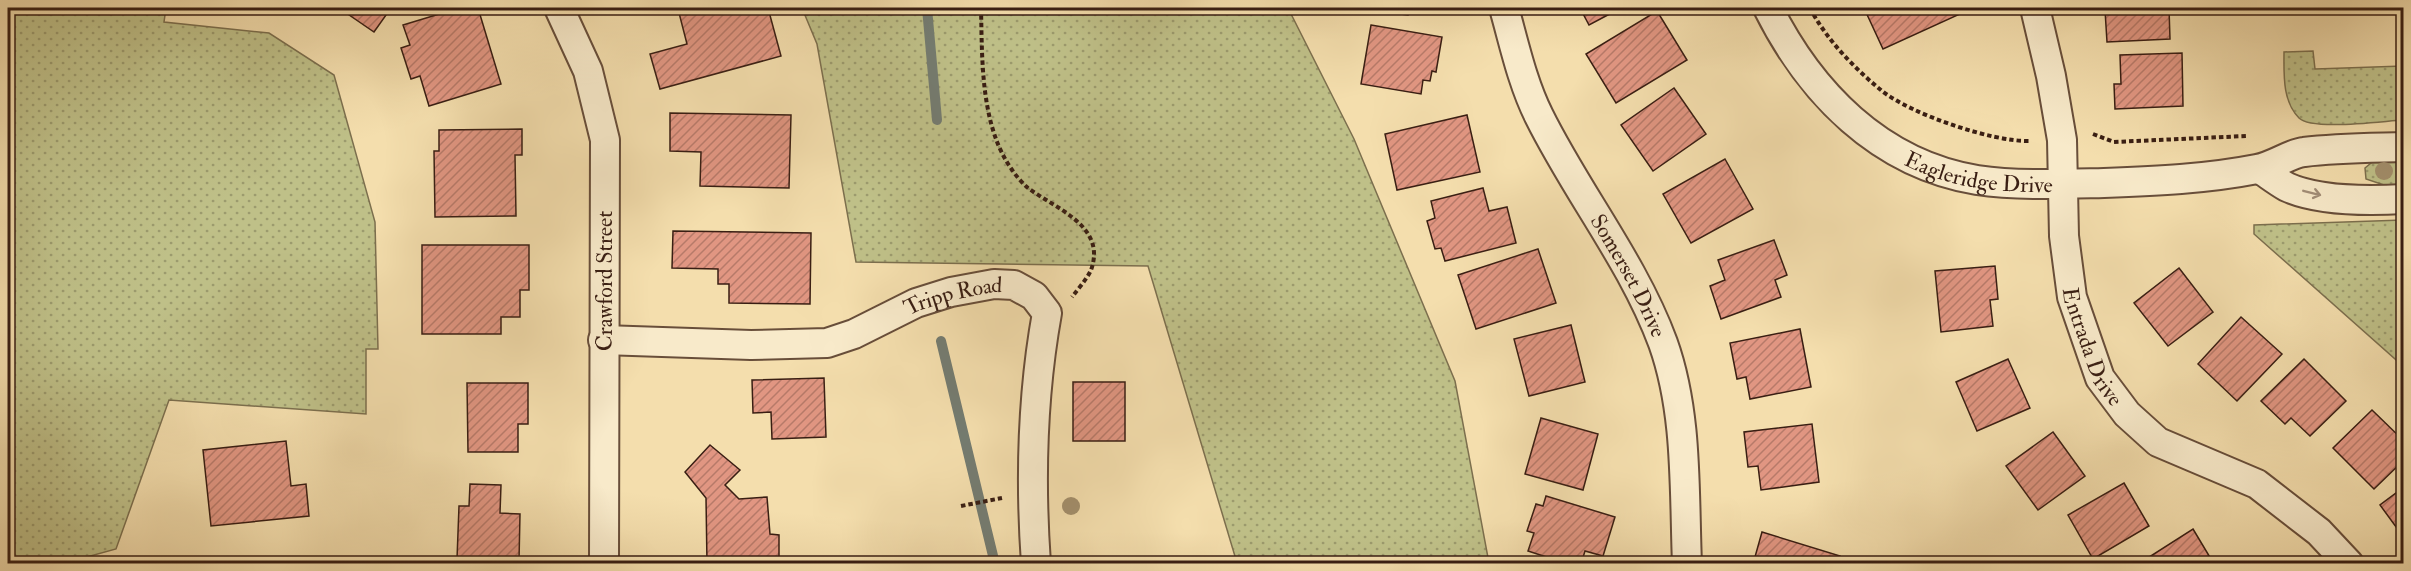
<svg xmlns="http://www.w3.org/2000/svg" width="2411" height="571" viewBox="0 0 2411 571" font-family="'IM FELL Double Pica',serif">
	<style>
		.grass { fill: url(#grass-dots); stroke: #7c6f4e; stroke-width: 1.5 }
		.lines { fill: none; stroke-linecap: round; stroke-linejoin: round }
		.stream { stroke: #747c71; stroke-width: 10 }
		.building { fill: url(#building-hatch); stroke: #391e13; stroke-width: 1.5 }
		.street-casing { stroke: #684e3a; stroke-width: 32 }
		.path { stroke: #391e13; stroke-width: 4; stroke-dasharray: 4.5 3; stroke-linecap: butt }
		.street { stroke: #f8eaca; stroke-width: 28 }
		.tree { fill: #a38f6c }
		.oneway { stroke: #a28e78 }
		.labels { text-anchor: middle; stroke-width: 6; stroke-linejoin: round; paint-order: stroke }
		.street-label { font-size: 22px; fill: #391e13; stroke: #f8eaca }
	</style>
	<defs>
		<pattern id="grass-dots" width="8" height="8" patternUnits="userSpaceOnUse" patternTransform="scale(1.5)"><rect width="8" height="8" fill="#bfc088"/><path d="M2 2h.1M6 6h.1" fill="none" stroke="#9c9b6e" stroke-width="1.8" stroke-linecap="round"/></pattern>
		<pattern id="building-hatch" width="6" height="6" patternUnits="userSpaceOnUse" patternTransform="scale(1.5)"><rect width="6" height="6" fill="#e19682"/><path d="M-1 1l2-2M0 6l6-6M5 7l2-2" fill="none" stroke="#b77a69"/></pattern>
	</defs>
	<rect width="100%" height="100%" fill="#f4dead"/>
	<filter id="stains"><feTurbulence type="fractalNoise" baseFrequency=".00333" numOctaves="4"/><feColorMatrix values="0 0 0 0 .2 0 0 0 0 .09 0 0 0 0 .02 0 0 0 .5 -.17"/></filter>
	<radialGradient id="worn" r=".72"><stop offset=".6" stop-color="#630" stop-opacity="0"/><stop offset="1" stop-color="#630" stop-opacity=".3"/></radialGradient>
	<g class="grass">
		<path d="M8,8H166L164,22L269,33L334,75L375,222L378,349H366V414L169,400L116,549L65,563H8Z"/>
		<path d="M802,8H1288L1354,139L1455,381L1489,563H1237L1148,266L856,262L817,44Z"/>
		<path d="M2313,51L2315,69L2403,66V120C2383,121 2312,131 2299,118C2282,101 2284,73 2284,52Z"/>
		<path d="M2403,158V186L2390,187L2366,179L2365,168L2376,159Z"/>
		<path d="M2403,220V366L2254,234V225Z"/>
	</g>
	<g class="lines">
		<g class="stream">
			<path d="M927,8L937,120"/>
			<path d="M941,341L995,564"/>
		</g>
	</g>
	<g class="building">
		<path d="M339,8H391L374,32Z"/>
		<path d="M459,8H478L501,84L429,106L420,76L411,79L401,48L410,45L403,25Z"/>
		<path d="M768,8L781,56L660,89L650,54L687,44L678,9Z"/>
		<path d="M1348,8H1409L1408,15Z"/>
		<path d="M1580,8H1621L1589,25Z"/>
		<path d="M1864,8H1957L1960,14L1883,49Z"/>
		<path d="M2098,8H2169L2170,39L2107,42L2105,10L2098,11Z"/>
		<path d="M1657,11L1687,60L1616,103L1586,54Z"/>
		<path d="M1371,25L1442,37L1436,72L1432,71L1430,81L1423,80L1421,94L1361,84Z"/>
		<path d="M2182,53L2183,106L2115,109L2114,84H2121L2120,55Z"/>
		<path d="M1674,88L1706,134L1653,171L1621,125Z"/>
		<path d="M670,113L791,115L789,188L700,186L701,152L670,151Z"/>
		<path d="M1467,115L1480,172L1397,190L1385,134Z"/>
		<path d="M522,129V155H515L516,216L435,217L434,151H439V130Z"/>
		<path d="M1725,159L1753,209L1691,243L1663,194Z"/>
		<path d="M1483,188L1489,211L1507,207L1516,243L1445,261L1441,248L1435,249L1427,221L1435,218L1431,201Z"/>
		<path d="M673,231L811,233L810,304L729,303V284H718V269L672,268Z"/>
		<path d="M1774,240L1787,275L1775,280L1781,297L1721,319L1710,286L1725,280L1718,260Z"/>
		<path d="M422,245H529V290H520V317H501V334H422Z"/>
		<path d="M1538,249L1556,303L1476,329L1458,275Z"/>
		<path d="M1995,266L1998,299L1990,300L1993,326L1941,332L1935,271Z"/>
		<path d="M2179,268L2213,312L2168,346L2134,303Z"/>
		<path d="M2241,317L2282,354L2237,401L2198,364Z"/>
		<path d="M1571,325L1585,382L1529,396L1514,339Z"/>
		<path d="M1800,329L1811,387L1750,399L1746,377L1737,379L1730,343Z"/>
		<path d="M2008,359L2030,408L1977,431L1956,382Z"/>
		<path d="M2304,359L2346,401L2310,436L2291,418L2285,424L2261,401Z"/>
		<path d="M824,378L826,437L772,439L771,412L753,413L752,380Z"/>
		<rect x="1073" y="382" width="52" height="59"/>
		<path d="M467,383H528V424H518V452H468Z"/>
		<path d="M2372,410L2404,441V460L2374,489L2333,448Z"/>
		<path d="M1541,418L1598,434L1583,490L1525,474Z"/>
		<path d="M1812,424L1819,482L1761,490L1758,466L1748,467L1744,432Z"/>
		<path d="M2053,432L2085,476L2038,510L2006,466Z"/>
		<path d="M286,441L291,486L306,484L309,516L211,526L203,450Z"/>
		<path d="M710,445L740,470L725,485L739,499L767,497L770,534L779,535V564H707L706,498L685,472Z"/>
		<path d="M2124,483L2149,526L2093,559L2068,515Z"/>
		<path d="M470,484L501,485L500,513L520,514L519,561L457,559L459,506H469Z"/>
		<path d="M2404,487V533L2402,535L2380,505Z"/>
		<path d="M1546,496L1615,517L1603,556L1585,551L1581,564H1568L1528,551L1534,533L1527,531L1536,504L1543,506Z"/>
		<path d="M2193,529L2214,564H2149L2146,559Z"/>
		<path d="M1762,532L1840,556L1838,564H1753Z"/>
	</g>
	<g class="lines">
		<defs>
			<g id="street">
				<path d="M559,8L588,71L605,140L604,564"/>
				<path id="s1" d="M1504,8C1514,43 1522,82 1539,116C1577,193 1633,262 1663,343C1688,413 1684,491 1687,564"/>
				<path id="s2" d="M1768,8C1810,92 1879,164 1977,180C2018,186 2062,184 2104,183C2156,181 2206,179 2257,169C2274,166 2291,153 2304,152C2336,148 2370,148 2404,147"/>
				<path id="s3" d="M2035,8L2051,76L2062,140L2064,236L2072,297L2100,378L2127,414L2158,442L2257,484L2319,532L2349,564"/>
				<path d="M2260,169C2269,175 2278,182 2287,187C2318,201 2370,201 2404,199"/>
				<path id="s4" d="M603,340L751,345L827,343L854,334L916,303L951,292L994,284L1014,285L1034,296L1047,313C1032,396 1030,479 1036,564"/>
			</g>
		</defs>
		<use href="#street" class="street-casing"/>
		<g class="path">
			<path d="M981,8C982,50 981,98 996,139C1002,156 1014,176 1028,188C1056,209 1107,226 1091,270C1087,279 1078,289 1072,297"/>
			<path d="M1810,8C1826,39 1854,68 1882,91C1911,114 1992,142 2030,141"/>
			<path d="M2093,134L2114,142L2246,136"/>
			<path d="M961,506L1002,498"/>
		</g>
		<use href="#street" class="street"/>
	</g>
	<g class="tree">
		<circle cx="2384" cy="171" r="9"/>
		<circle cx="1071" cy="506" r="9"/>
	</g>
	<defs><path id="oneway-shaft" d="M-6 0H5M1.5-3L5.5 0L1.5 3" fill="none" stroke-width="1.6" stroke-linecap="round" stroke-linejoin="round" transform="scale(1.5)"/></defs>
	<use class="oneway" href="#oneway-shaft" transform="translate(2312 193) rotate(14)"/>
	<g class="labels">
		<g class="street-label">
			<text dy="8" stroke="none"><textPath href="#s2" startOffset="282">Eagleridge Drive</textPath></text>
			<text dy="8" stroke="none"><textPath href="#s1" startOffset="297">Somerset Drive</textPath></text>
			<text transform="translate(604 281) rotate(-90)" y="8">Crawford Street</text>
			<text dy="8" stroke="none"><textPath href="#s4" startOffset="360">Tripp Road</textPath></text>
			<text dy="8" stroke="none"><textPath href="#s3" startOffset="346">Entrada Drive</textPath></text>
		</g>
	</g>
	<rect width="2411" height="571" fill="none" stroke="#f4dead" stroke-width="30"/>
	<rect x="9" y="9" width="2393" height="553" fill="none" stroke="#391e13" stroke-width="3"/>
	<rect x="15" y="15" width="2381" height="541" fill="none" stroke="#391e13" stroke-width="1.5"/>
	<rect width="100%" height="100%" filter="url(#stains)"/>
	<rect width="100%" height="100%" fill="url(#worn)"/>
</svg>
